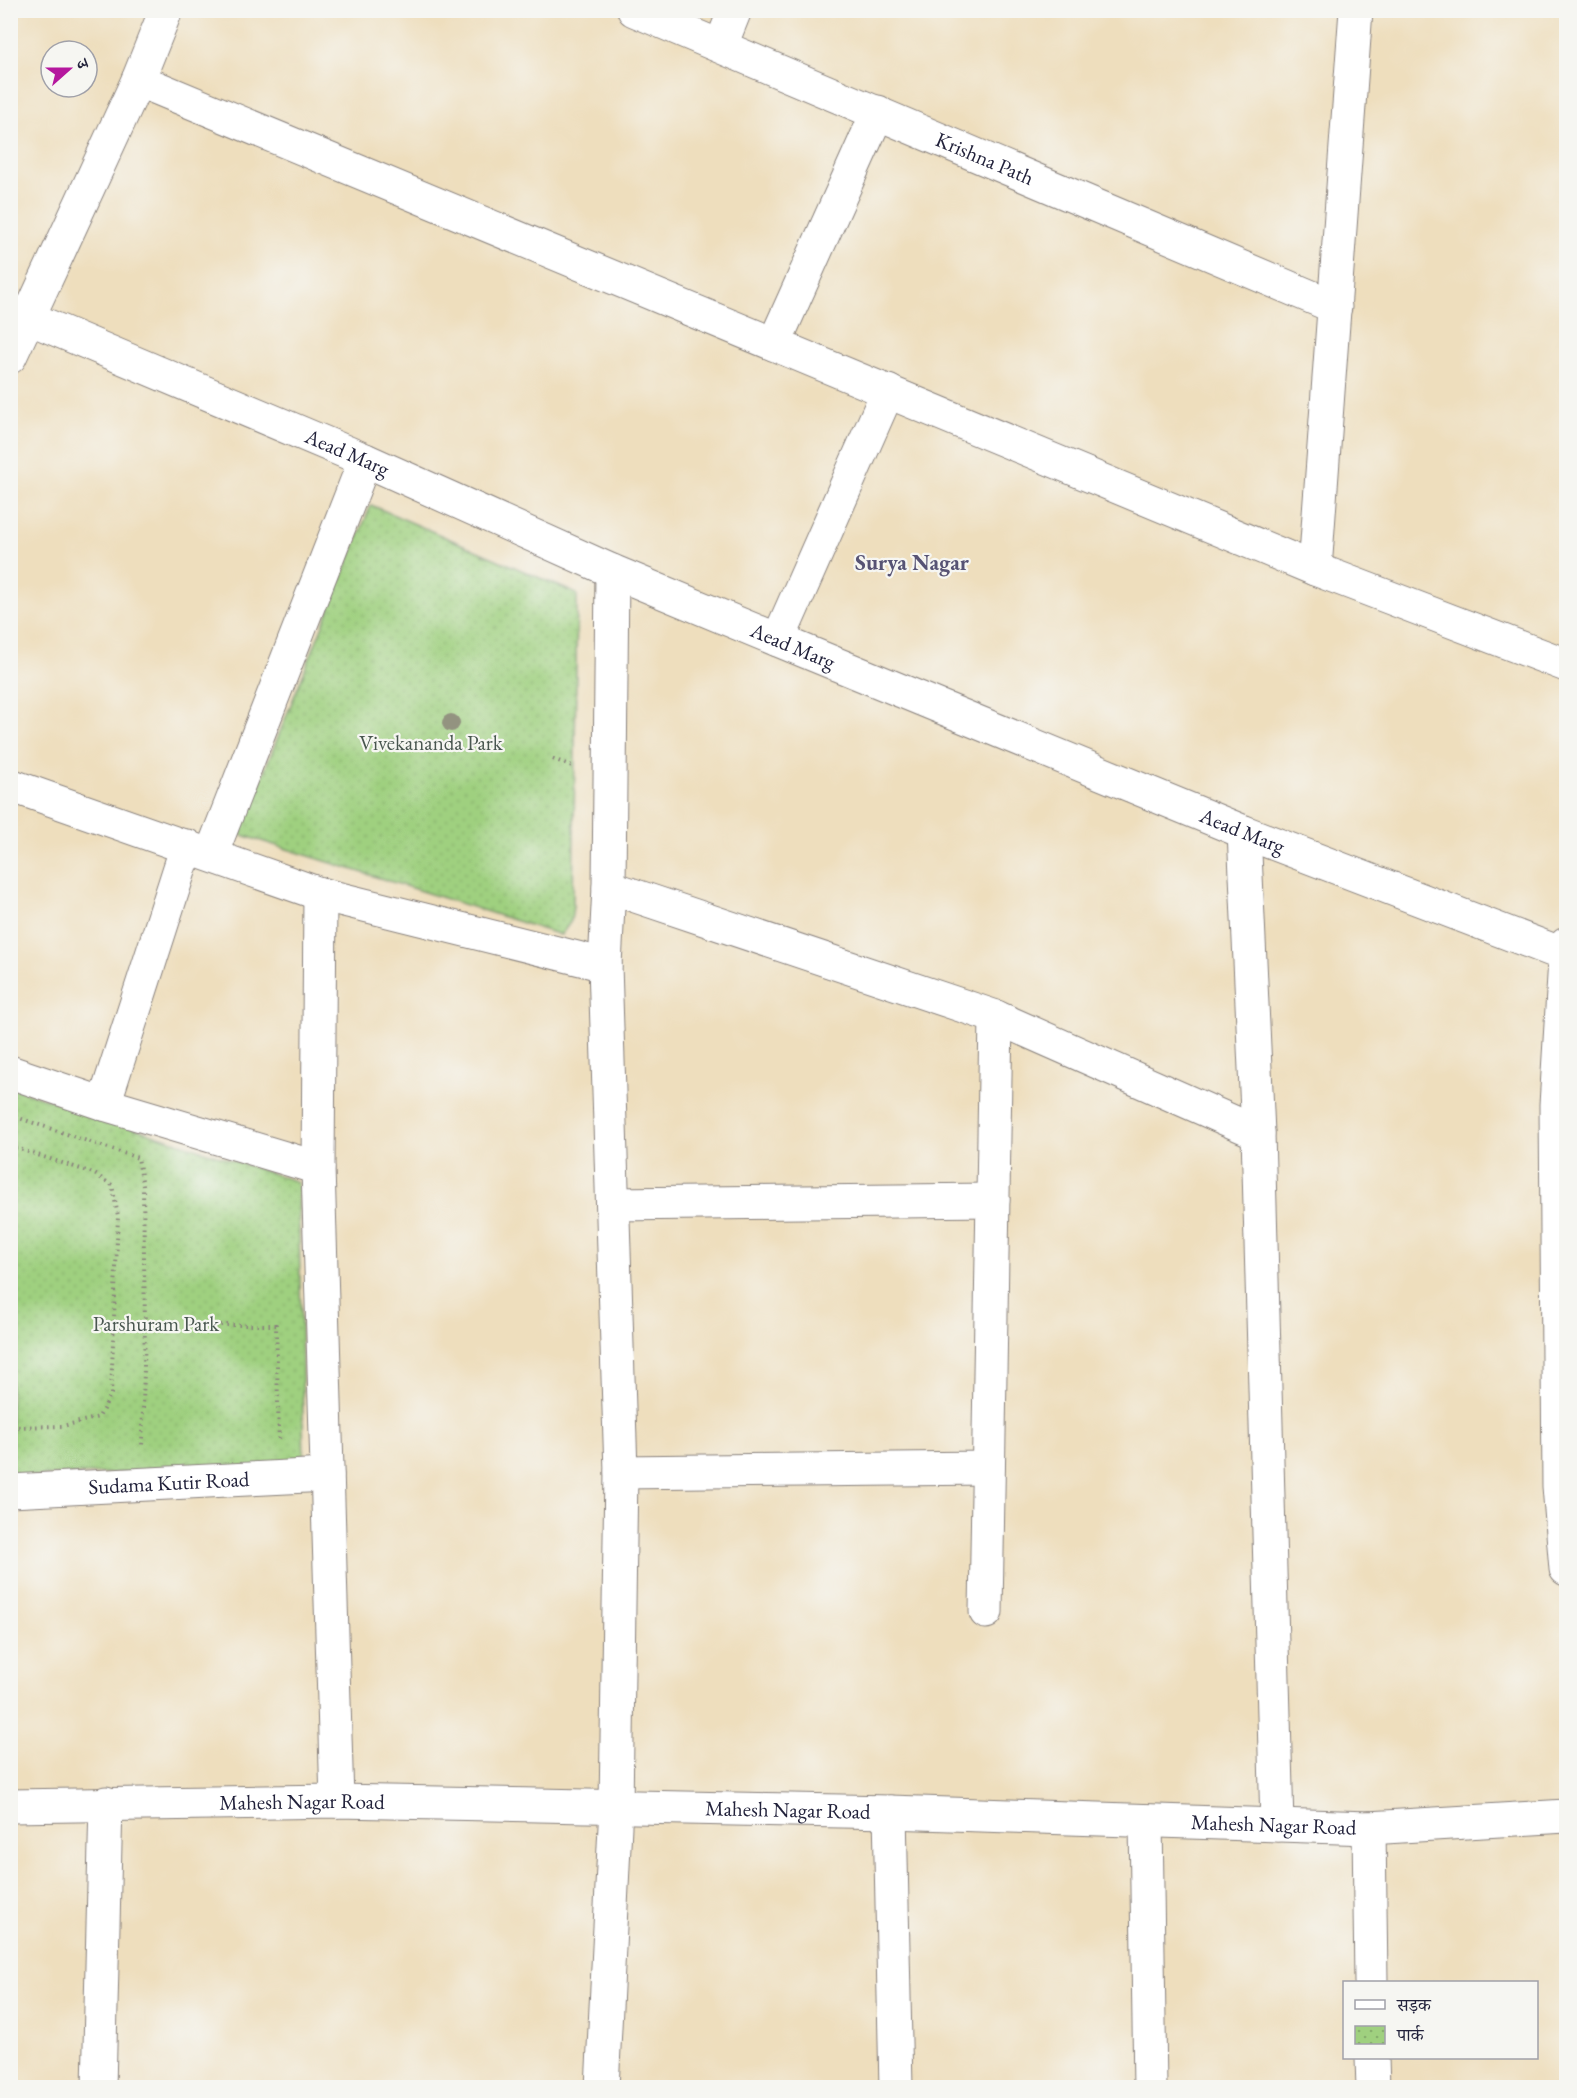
<svg xmlns="http://www.w3.org/2000/svg" width="1577" height="2098" viewBox="0 0 1577 2098" font-family="'EB Garamond','Noto Serif Devanagari',serif">
	<style>
		.park { fill: url(#park-dots); stroke: #60795d; stroke-width: 1.5 }
		.lines { fill: none; stroke-linecap: round; stroke-linejoin: round }
		.minor-casing { stroke: #88807c; stroke-width: 35 }
		.path { stroke: #88807c; stroke-width: 4; stroke-dasharray: 1.5 4.5; stroke-linecap: butt }
		.minor { stroke: #fff; stroke-width: 33 }
		.tree { fill: #939380 }
		.labels { text-anchor: middle; stroke-width: 4.5; stroke-linejoin: round; paint-order: stroke }
		.street-label { font-size: 21px; fill: #22223b; stroke: #f6f6f2 }
		.park-label { font-size: 21px; fill: #48564f; stroke: #f6f6f2 }
		.neighbourhood-label { font-size: 22px; font-weight: bold; fill: #575374; stroke: #f6f6f2 }
	</style>
	<defs>
		<pattern id="park-dots" width="8" height="8" patternUnits="userSpaceOnUse" patternTransform="scale(1.5)"><rect width="8" height="8" fill="#9fd07f"/><path d="M2 2h.1M6 6h.1" fill="none" stroke="#89b26f" stroke-width="1.8" stroke-linecap="round"/></pattern>
	</defs>
	<rect width="100%" height="100%" fill="#f6f6f2"/>
	<filter id="ink" filterUnits="userSpaceOnUse"><feTurbulence type="fractalNoise" baseFrequency=".0167" numOctaves="2"/><feDisplacementMap in="SourceGraphic" scale="12" xChannelSelector="R" yChannelSelector="G"/><feConvolveMatrix kernelMatrix="1 2 1 2 8 2 1 2 1" color-interpolation-filters="sRGB"/></filter>
	<filter id="wash" filterUnits="userSpaceOnUse"><feTurbulence type="fractalNoise" baseFrequency=".008" numOctaves="4" result="noise"/><feDisplacementMap in="SourceGraphic" scale="24" xChannelSelector="R" yChannelSelector="G"/><feGaussianBlur stdDeviation="1.35" result="paint"/><feColorMatrix in="noise" values="0 0 0 0 0 0 0 0 0 0 0 0 0 0 0 0 0 1.4 0 .05"/><feComposite in="paint" operator="in"/></filter>
	<g filter="url(#wash)">
		<rect width="100%" height="100%" fill="#eedebd"/>
		<g class="park">
			<path d="M371,505L577,594L573,906L571,921L561,935L239,834Z"/>
			<path d="M10,1087L298,1182L304,1466L11,1477Z"/>
		</g>
	</g>
	<g filter="url(#ink)">
		<g class="lines">
			<defs>
				<g id="minor">
					<path id="s1" d="M634,10L1335,307"/>
					<path d="M721,45L735,10"/>
					<path d="M138,80L1315,569L1566,665"/>
					<path id="s2" d="M10,310L365,460L612,571L778,640L1244,832L1565,955"/>
					<path d="M774,344L878,112"/>
					<path d="M10,357L138,80L166,10"/>
					<path d="M1315,569L1356,10"/>
					<path d="M778,640L888,391"/>
					<path d="M10,785L320,894L605,965"/>
					<path d="M1244,832L1258,1133L1277,1825"/>
					<path d="M211,855L365,460"/>
					<path d="M609,887L996,1017L1258,1133"/>
					<path d="M320,894L318,1168L337,1801"/>
					<path d="M1566,944L1556,1105L1559,1486L1566,1569"/>
					<path d="M10,1072L104,1104L318,1168"/>
					<path d="M104,1104L187,846"/>
					<path d="M613,1204L993,1200"/>
					<path d="M621,1472L988,1468"/>
					<path id="s3" d="M10,1491L327,1475"/>
					<path d="M986,1612L996,1017"/>
					<path id="s4" d="M10,1806L337,1801L890,1812L1369,1828L1566,1816"/>
					<path d="M890,1812L896,2088"/>
					<path d="M1146,1821L1150,2088"/>
					<path d="M1369,1828L1371,1982"/>
					<path d="M1372,2058L1373,2088"/>
					<path d="M99,2088L106,1803"/>
					<path d="M602,2088L616,1806L621,1472L605,965L609,887L612,571"/>
				</g>
			</defs>
			<use href="#minor" class="minor-casing"/>
			<g class="path">
				<path d="M553,759L575,767"/>
				<path d="M10,1115L138,1158L143,1186L145,1325H276L279,1441"/>
				<path d="M10,1146L93,1173L112,1185L118,1216L111,1394L99,1417L63,1426L10,1427"/>
				<path d="M113,1323L145,1325L142,1448"/>
			</g>
			<use href="#minor" class="minor"/>
		</g>
		<circle class="tree" cx="451" cy="723" r="9"/>
	</g>
	<g class="labels">
		<g class="street-label">
			<text dy="7" stroke="none"><textPath href="#s1" startOffset="381">Krishna Path</textPath></text>
			<text dy="7" stroke="none"><textPath href="#s2" startOffset="366">Aead Marg</textPath></text>
			<text dy="7" stroke="none"><textPath href="#s2" startOffset="852">Aead Marg</textPath></text>
			<text dy="7" stroke="none"><textPath href="#s2" startOffset="1338">Aead Marg</textPath></text>
			<text dy="7" stroke="none"><textPath href="#s3" startOffset="159">Sudama Kutir Road</textPath></text>
			<text dy="7" stroke="none"><textPath href="#s4" startOffset="292">Mahesh Nagar Road</textPath></text>
			<text dy="7" stroke="none"><textPath href="#s4" startOffset="778">Mahesh Nagar Road</textPath></text>
			<text dy="7" stroke="none"><textPath href="#s4" startOffset="1264">Mahesh Nagar Road</textPath></text>
		</g>
		<g class="park-label">
			<text x="431" y="750">Vivekananda Park</text>
			<text x="156" y="1331">Parshuram Park</text>
		</g>
		<g class="neighbourhood-label">
			<text x="912" y="570">Surya Nagar</text>
		</g>
	</g>
	<rect width="1577" height="2098" fill="none" stroke="#f6f6f2" stroke-width="36"/>
	<rect x="1343" y="1981" width="195" height="78" fill="#f6f6f2" stroke="#a1a1a9" stroke-width="1.5"/>
	<rect x="1355" y="2000" width="30" height="9" fill="#ffffff" stroke="#a1a1a9" stroke-width="1.5"/>
	<text x="1397" y="2011" font-size="18" fill="#22223b">सड़क</text>
	<rect x="1355" y="2026" width="30" height="18" fill="url(#park-dots)" stroke="#a1a1a9" stroke-width="1.5"/>
	<text x="1397" y="2041" font-size="18" fill="#22223b">पार्क</text>
	<g transform="translate(69 69) rotate(69)"><circle r="28" fill="#f6f6f2" stroke="#a1a1a9" stroke-width="1.5"/>
	<path d="M0-4.5L10 22L0 15L-10 22Z" fill="#b5179e"/>
	<text y="-9" font-size="16" font-weight="bold" text-anchor="middle" fill="#22223b">उ</text>
	</g>
</svg>
